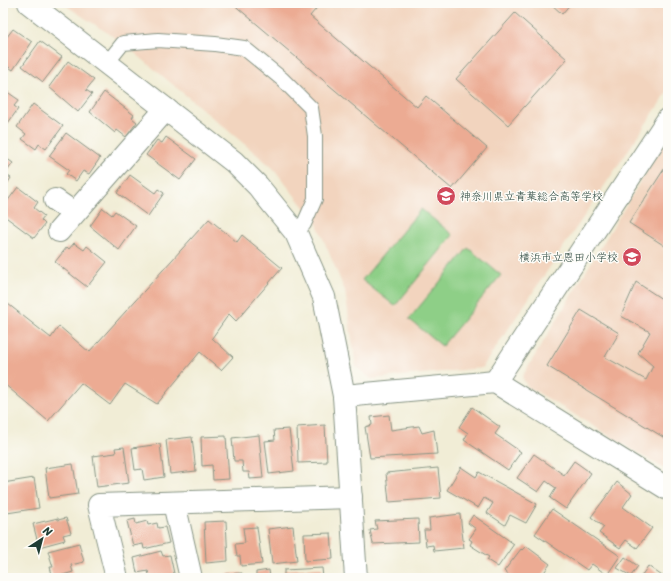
<svg xmlns="http://www.w3.org/2000/svg" width="671" height="581" viewBox="0 0 671 581" font-family="Sriracha,'Klee One',sans-serif">
	<style>
		.built { fill: #f2d4be }
		.pitch { fill: #8ecf87; stroke: #56865e }
		.building { fill: #ecab93 }
		.lines { fill: none; stroke-linecap: round; stroke-linejoin: round }
		.service-casing { stroke: #889585; stroke-width: 16 }
		.minor-casing { stroke: #889585; stroke-width: 24 }
		.tertiary-casing { stroke: #889585; stroke-width: 24 }
		.service { stroke: #fff; stroke-width: 14 }
		.minor { stroke: #fff; stroke-width: 22 }
		.tertiary { stroke: #fff; stroke-width: 22 }
		.labels { text-anchor: middle; stroke-width: 3; stroke-linejoin: round; paint-order: stroke }
		.poi-label { font-size: 11px; fill: #1f3d34; stroke: #fdfcf7; text-anchor: start }
	</style>
	<rect width="100%" height="100%" fill="#fdfcf7"/>
	<filter id="ink" filterUnits="userSpaceOnUse"><feTurbulence type="fractalNoise" baseFrequency=".025" numOctaves="2"/><feDisplacementMap in="SourceGraphic" scale="8" xChannelSelector="R" yChannelSelector="G"/><feConvolveMatrix kernelMatrix="1 2 1 2 8 2 1 2 1" color-interpolation-filters="sRGB"/></filter>
	<filter id="wash" filterUnits="userSpaceOnUse"><feTurbulence type="fractalNoise" baseFrequency=".012" numOctaves="4" result="noise"/><feDisplacementMap in="SourceGraphic" scale="16" xChannelSelector="R" yChannelSelector="G"/><feGaussianBlur stdDeviation="0.9" result="paint"/><feColorMatrix in="noise" values="0 0 0 0 0 0 0 0 0 0 0 0 0 0 0 0 0 1.4 0 .05"/><feComposite in="paint" operator="in"/></filter>
	<g filter="url(#wash)">
		<rect width="100%" height="100%" fill="#f1edd6"/>
		<g class="built">
			<path d="M62,3H668V91L482,368L371,379L356,367L345,291L317,224L273,168L123,43Z"/>
			<path d="M668,136V471L527,386L522,377Z"/>
		</g>
		<g class="pitch">
			<path d="M421,209L453,235L395,306L362,280Z"/>
			<path d="M468,248L501,275L442,346L409,319Z"/>
		</g>
		<g id="blocks">
			<g class="building">
				<path d="M232,3H321L310,16L417,107L426,96L487,148L452,189Z"/>
				<path d="M550,3H571L562,14Z"/>
				<path d="M515,13L567,59L508,125L456,79Z"/>
				<path d="M13,29L32,42L13,70L3,63V42Z"/>
				<path d="M40,41L62,57L43,82L22,66Z"/>
				<path d="M68,61L94,80L86,90L92,94L78,112L49,87Z"/>
				<path d="M3,89L19,100L14,106L18,109L3,130Z"/>
				<path d="M104,92L134,115L132,118L137,122L126,137L117,130L115,133L90,112Z"/>
				<path d="M33,104L63,126L46,149L39,144L36,149L22,139L26,134L17,127Z"/>
				<path d="M66,133L100,158L89,174L83,171L76,181L66,174L69,170L49,156Z"/>
				<path d="M166,137L196,159L180,180L146,155L157,140L162,143Z"/>
				<path d="M3,156L13,163L5,174L11,178L3,190Z"/>
				<path d="M668,163V248L629,223Z"/>
				<path d="M130,175L155,193L158,189L164,193L148,216L117,193Z"/>
				<path d="M18,187L38,202L34,208L44,216L41,220L45,224L34,238L3,215V207Z"/>
				<path d="M103,208L112,215L115,211L136,226L119,250L90,226Z"/>
				<path d="M209,219L237,242L242,235L282,268L236,321L229,314L212,338L233,357L221,370L200,352L157,404L125,384L110,405L81,383L48,421L3,383V310L8,304L51,338L59,326L89,352Z"/>
				<path d="M74,243L84,250L87,246L107,262L87,287L55,262L67,247L69,249Z"/>
				<path d="M636,282L668,303V440L547,366L581,310L619,333L605,357L646,380L653,366L638,353L650,332L621,316Z"/>
				<path d="M472,407L500,427L495,434L521,452L508,470L464,440L468,433L459,427Z"/>
				<path d="M389,415L391,430L419,426L422,433L434,430L437,454L370,458L365,427L372,425L371,417Z"/>
				<path d="M325,425L327,462L298,463L297,427Z"/>
				<path d="M289,429L294,471L269,474L265,441L275,440L274,430Z"/>
				<path d="M259,435L263,478L250,479L249,472H243L242,461H234L232,438Z"/>
				<path d="M226,436L229,479L213,480L212,465L202,466L201,437Z"/>
				<path d="M192,437L196,471L170,474L166,440Z"/>
				<path d="M160,444L164,477L144,480L142,469L135,470L132,448Z"/>
				<path d="M124,447L129,483L97,487L93,456L116,453L115,448Z"/>
				<path d="M534,454L564,475L574,461L591,473L566,509L550,498L556,488L546,481L538,492L517,478Z"/>
				<path d="M73,464L78,494L49,498L45,468Z"/>
				<path d="M461,467L476,477L479,472L537,504L526,523L510,515L505,525L487,513L493,503L484,498L478,508L447,490Z"/>
				<path d="M438,468L441,498L389,502L386,473Z"/>
				<path d="M34,478L39,508L7,513L3,483Z"/>
				<path d="M617,482L632,494L623,507L652,528L637,548L626,540L620,548L599,533L604,527L591,517Z"/>
				<path d="M552,509L620,556L607,575L592,564L587,570L535,534Z"/>
				<path d="M460,514L464,548L434,551L433,545L426,546L424,530H430L429,518Z"/>
				<path d="M473,515L514,544L498,567L487,560L489,557L470,545L472,541L469,539L476,529L468,523Z"/>
				<path d="M58,518V520L66,518L71,533L63,535L65,540L39,547L33,524Z"/>
				<path d="M135,519L136,524L147,521L148,525L157,523L158,528L165,527L169,543L144,549L143,544L133,546L127,521Z"/>
				<path d="M418,519L419,542L373,544L370,530L377,529L375,521Z"/>
				<path d="M226,521L228,561L206,563L204,522Z"/>
				<path d="M293,526L297,561L272,564L268,529Z"/>
				<path d="M257,527L262,564L241,566L240,556H237L235,544L245,543L243,528Z"/>
				<path d="M331,533L333,559L305,561L304,534Z"/>
				<path d="M79,543L84,562L71,565L73,572L53,578L50,567H53L48,551Z"/>
				<path d="M526,546L550,564L540,578H512L504,571L521,549L522,550Z"/>
				<path d="M161,551L163,556L170,555L175,578H166L165,576L150,578L148,571L137,573L134,558Z"/>
				<path d="M625,557L638,566L631,576L617,568Z"/>
				<path d="M648,566L665,578H640Z"/>
				<path d="M322,568L323,578H284V570Z"/>
				<path d="M269,570L270,578H256V572Z"/>
				<path d="M242,573L243,578H226V574Z"/>
			</g>
		</g>
	</g>
	<g filter="url(#ink)">
		<use href="#blocks" fill-opacity="0" stroke="#889585" stroke-width="1"/>
		<g class="lines">
			<defs>
				<path id="service" d="M107,63L123,43L158,40L215,44L244,48L282,79L311,108L315,136V199L304,224L296,233"/>
				<g id="minor">
					<path d="M55,200L74,213"/>
					<path d="M59,231L166,109"/>
					<path d="M495,382L668,119"/>
					<path d="M174,503L191,578"/>
					<path d="M117,578L99,505L351,497"/>
				</g>
				<g id="tertiary">
					<path d="M29,3L234,162L258,186L296,233L324,297L344,396L356,578"/>
					<path d="M344,396L495,382L668,489"/>
				</g>
			</defs>
			<use href="#service" class="service-casing"/>
			<use href="#minor" class="minor-casing"/>
			<use href="#tertiary" class="tertiary-casing"/>
			<use href="#service" class="service"/>
			<use href="#minor" class="minor"/>
			<use href="#tertiary" class="tertiary"/>
		</g>
	</g>
	<defs>
		<symbol id="school-disc" viewBox="-11 -11 22 22"><circle r="9.5" fill="#d1495b" stroke="#fdfcf7"/><path d="M0-5L7-2L0 1L-7-2ZM-4 1L0 2.5L4 1V4Q0 6-4 4Z" fill="#fff"/></symbol>
	</defs>
	<g fill-rule="evenodd">
		<use href="#school-disc" x="435" y="185" width="22" height="22"/>
		<use href="#school-disc" x="621" y="246" width="22" height="22"/>
	</g>
	<g class="labels">
		<g class="poi-label">
			<text x="460" y="200">神奈川県立青葉総合高等学校</text>
			<text x="618" y="261" text-anchor="end">横浜市立恩田小学校</text>
		</g>
	</g>
	<rect width="671" height="581" fill="none" stroke="#fdfcf7" stroke-width="16"/>
	<g transform="translate(42 539) rotate(36)" stroke="#fdfcf7" stroke-width="3" paint-order="stroke">
	<path d="M0-3L7 15L0 10L-7 15Z" fill="#1f3d34"/>
	<text y="-6" font-size="11" font-weight="bold" text-anchor="middle" fill="#1f3d34">N</text>
	</g>
</svg>
